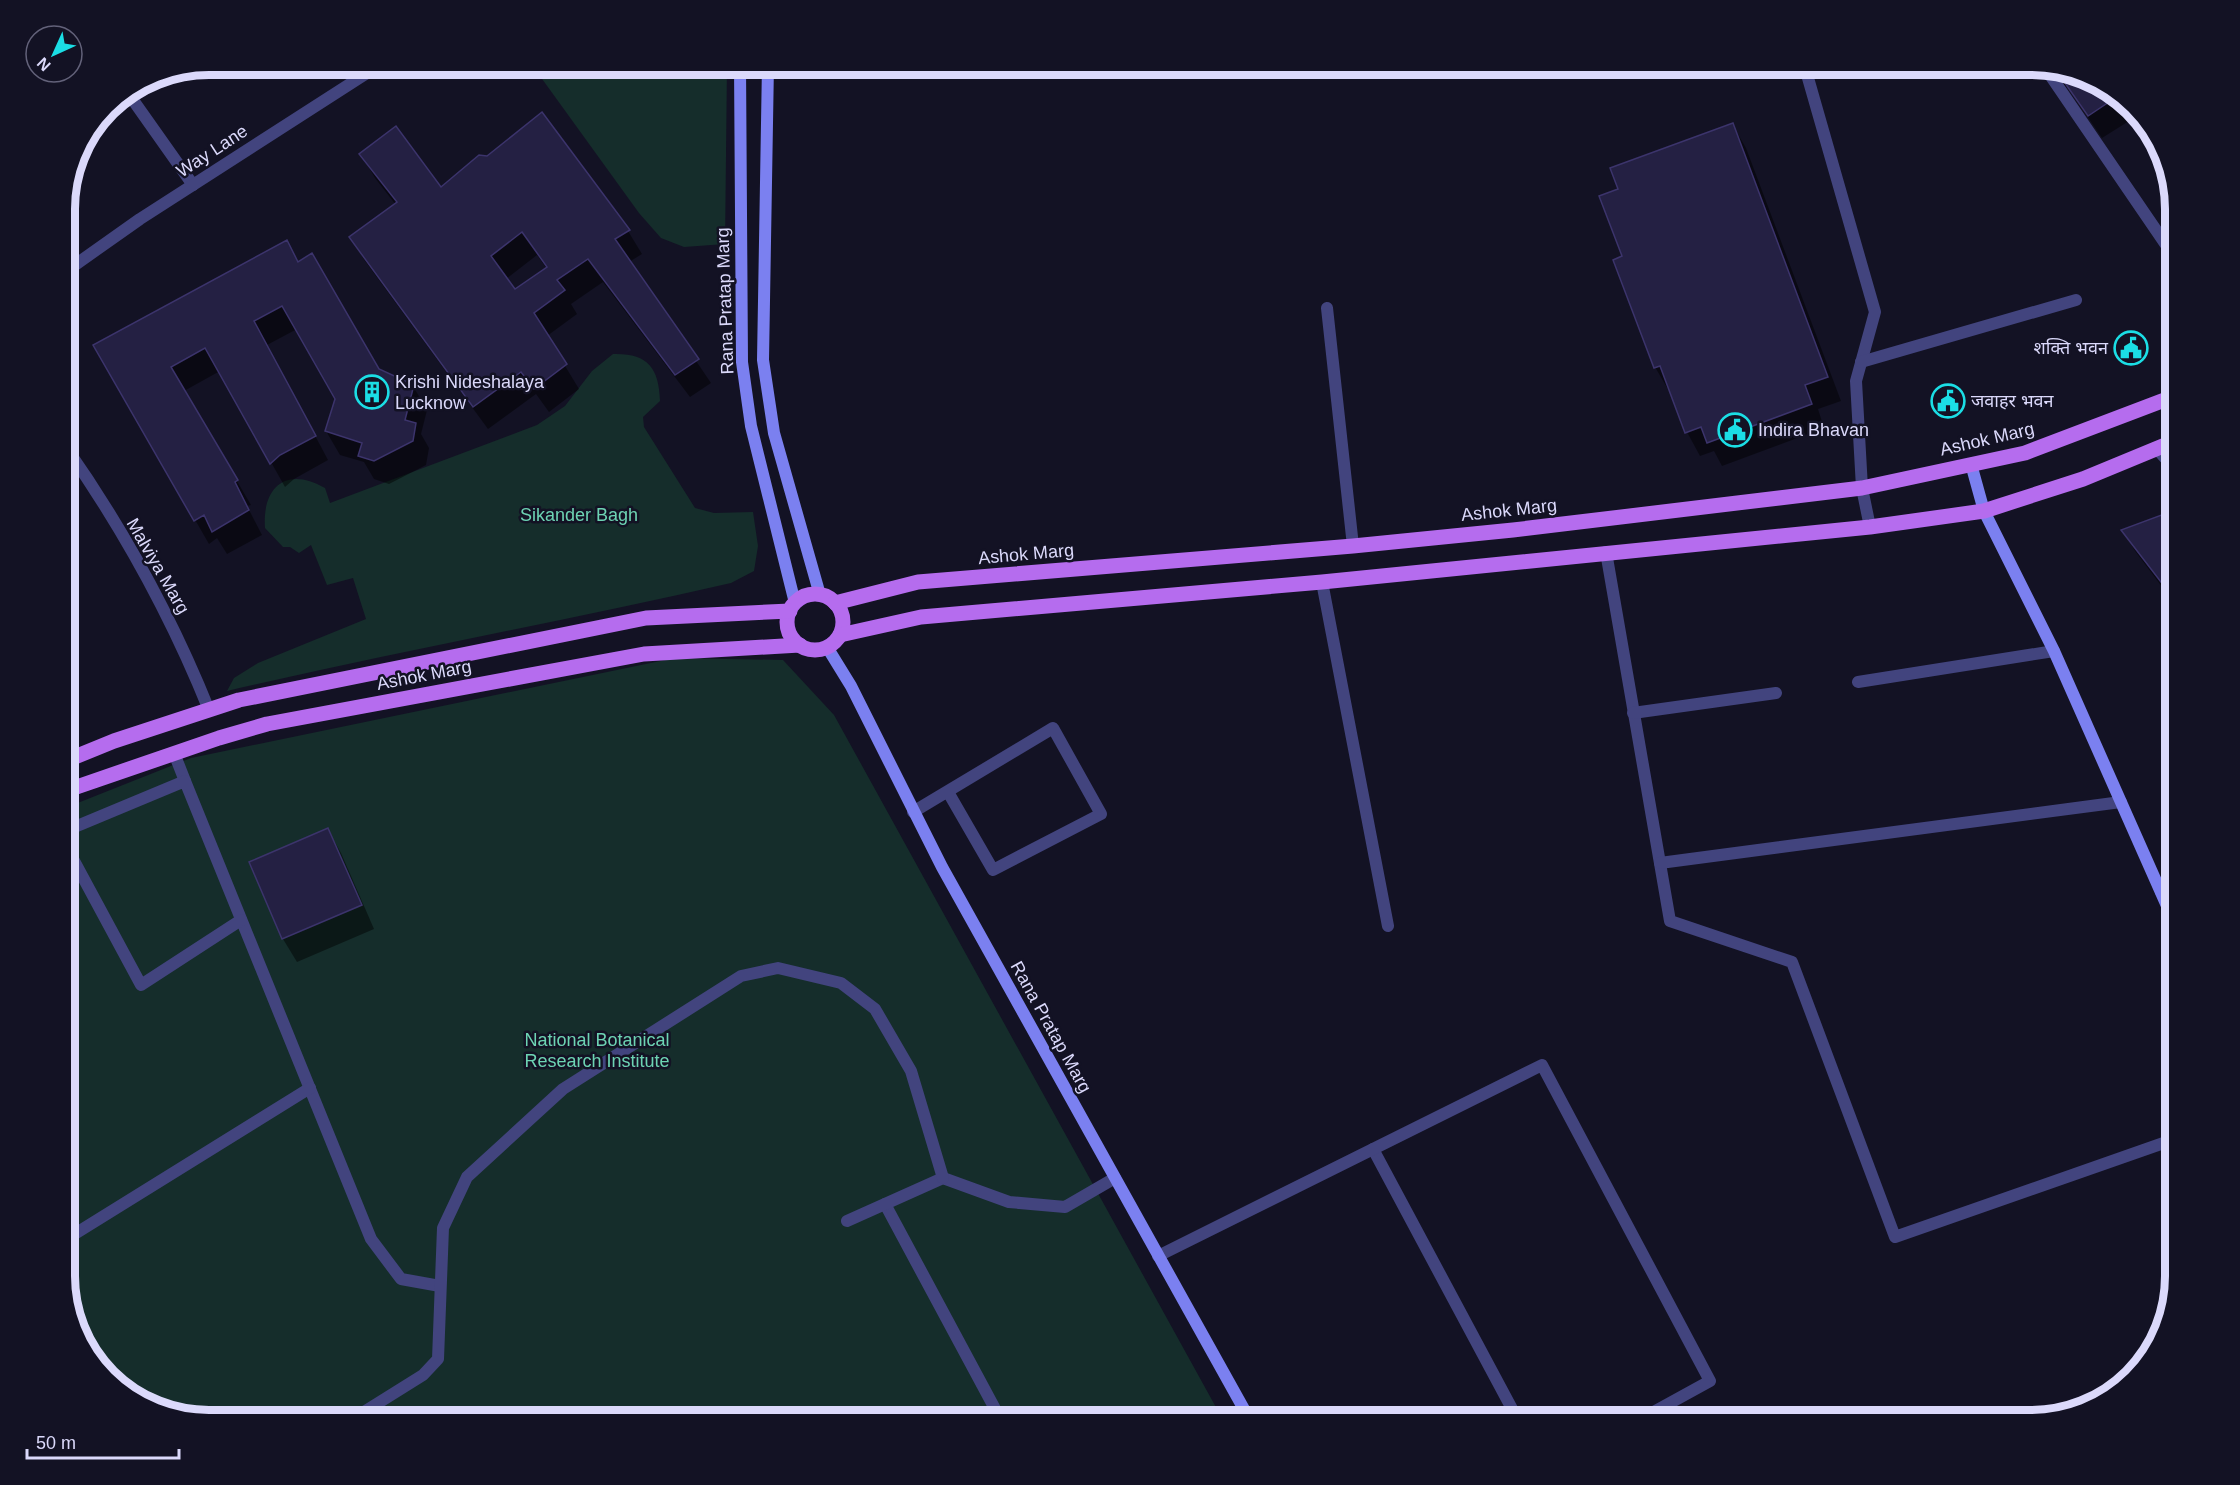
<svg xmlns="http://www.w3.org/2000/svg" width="2240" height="1485" viewBox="0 0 2240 1485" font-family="Helvetica,'Noto Sans Devanagari',sans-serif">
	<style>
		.green { fill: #152d2b }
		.shadow { fill: #0007; fill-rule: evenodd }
		.building { fill: #242043; stroke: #3c346c; stroke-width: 1.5; fill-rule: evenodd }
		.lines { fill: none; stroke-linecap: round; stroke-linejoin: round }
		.lane { stroke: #42447e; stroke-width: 12 }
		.street { stroke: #42447e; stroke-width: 12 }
		.secondary { stroke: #7b80f0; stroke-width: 12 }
		.primary { stroke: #b56cee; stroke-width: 15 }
		.labels { text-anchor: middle; stroke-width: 5; stroke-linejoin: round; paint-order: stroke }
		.street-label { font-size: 18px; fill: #dbd9fb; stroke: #131224 }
		.poi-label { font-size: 18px; fill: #dbd9fb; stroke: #131224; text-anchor: start }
		.park-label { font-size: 18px; fill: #6dd3b3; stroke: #131224 }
		.rim { fill: none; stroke: #dbd9fb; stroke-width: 8 }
	</style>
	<rect width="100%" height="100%" fill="#131224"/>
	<g class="green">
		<path d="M532,65H727L725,244L684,247L661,238L639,213Z"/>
		<path d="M613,354C647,353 659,367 660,401L643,417L644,427L695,508L714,513L753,512L758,546L754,571L731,583C564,621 395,652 227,691L234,678L258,663L366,619L353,578L327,585L311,545L299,553L290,547H283L265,528C262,486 287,466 325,488L330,503L537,425L565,406L592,371Z"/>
		<path d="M675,658L783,660L834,715L1223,1420H209L129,1396L84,1348L65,1286V808L191,758Z"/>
	</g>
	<g class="shadow">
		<path d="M2039,67L2111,89L2137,116L2102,138L2068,88L2059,84L2053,88Z"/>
		<path d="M1732,124L1746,148L1841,401L1818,409L1824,428L1722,466L1714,451L1700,456L1687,432L1671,390L1669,391L1655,367L1624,257L1620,190Z"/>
		<path d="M361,154L441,189L628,231L642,254L629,262L711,383L690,397L603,282L571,304L577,314L547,336L579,389L549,412L536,394L488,429L365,261L351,238L396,205L375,178ZM537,255L547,269L514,291L506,279Z"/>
		<path d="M298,263L378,370L413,386L427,410L421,434L429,448L426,465L389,484L374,479L364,462L340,455L326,431L337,399L297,329L267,345L328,460L294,479L285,487L220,371L184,391L251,505L247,506L262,535L227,554L217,538L209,544L95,346Z"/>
		<path d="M2174,513L2175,515V604L2135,551L2123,530Z"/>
		<path d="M328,830L341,853L374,929L297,962L283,939L251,862Z"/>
	</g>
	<g class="building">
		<path d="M2058,73L2111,89L2118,96L2088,116Z"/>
		<path d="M542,112L630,230L615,239L699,359L675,375L588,259L557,280L565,290L534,313L567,364L534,389L521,372L473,407L349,237L397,202L359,154L396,126L441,187L479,155L487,156ZM522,232L547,267L515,289L491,256Z"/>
		<path d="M1733,123L1828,377L1805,385L1812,404L1707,443L1701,427L1685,433L1660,366L1654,368L1613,260L1622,256L1599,196L1618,189L1610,168Z"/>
		<path d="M287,240L298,262L312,253L379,369L414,385L405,420L416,423L413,441L374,461L358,456L362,443L325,431L335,399L282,306L254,321L316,436L280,455L270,464L205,348L171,367L238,480L235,482L249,510L212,532L204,515L194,521L93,345Z"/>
		<path d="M2175,510V578L2164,586L2121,530Z"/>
		<path d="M328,828L362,905L282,939L249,862Z"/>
	</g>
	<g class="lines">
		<g class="lane">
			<path d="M1804,64L1875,312L1856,381L1862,488L1870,527"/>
			<path d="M2046,69L2175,258"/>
			<path d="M128,93L193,185"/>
			<path d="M1327,308L1353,546"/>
			<path d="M1861,362L2076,300"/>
			<path d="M174,753L185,781"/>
			<path d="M913,812L1053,728L1101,814L993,870L948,792"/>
			<path d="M65,831L185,781L371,1239L401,1279L440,1286"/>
			<path d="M65,844L141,985L241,920"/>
			<path d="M885,1204L1001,1420"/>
			<path d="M847,1221L943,1178L1009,1202L1065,1207L1115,1178"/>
			<path d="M65,1240L310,1088"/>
			<path d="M351,1420L423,1375L438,1359L443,1228L467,1177L563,1089L741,976L778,968L841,983L875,1009L911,1071L943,1178"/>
			<path d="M1903,1420L1914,1415L1926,1420"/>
		</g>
		<g class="street">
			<path d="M65,272L140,219L381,64"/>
			<path d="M65,446C122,527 172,618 209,710"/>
			<path d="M2157,449L2175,469"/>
			<path d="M1606,552L1670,921L1792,962L1895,1237L2175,1139"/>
			<path d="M1322,582L1388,926"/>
			<path d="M1858,682L2054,651"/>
			<path d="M1633,713L1776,693"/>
			<path d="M1660,863L2121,802"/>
			<path d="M2161,892L2175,885"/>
			<path d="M1373,1149L1518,1420"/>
			<path d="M1158,1256L1542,1065L1710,1381L1639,1420"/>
		</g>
		<g class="secondary">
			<path d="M740,64L742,362L751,426L795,603"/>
			<path d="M768,64L763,360L774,433L820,595"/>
			<path d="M1971,464L1984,511L2054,651L2175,924"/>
			<path d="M827,647L851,686L942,867L1250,1420"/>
		</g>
		<g class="primary">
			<circle cx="815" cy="622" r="28"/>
			<path d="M835,603L918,582L1353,546L1513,530L1862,488L2025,453L2175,396"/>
			<path d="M840,635L921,617L1322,582L1870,527L1984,511L2083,479L2175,441"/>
			<path d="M65,761L114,741L239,700L646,618L790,611"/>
			<path d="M65,791L219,738L267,724L644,654L800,645"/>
		</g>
	</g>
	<defs>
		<symbol id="civic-ring" viewBox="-11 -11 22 22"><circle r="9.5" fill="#131224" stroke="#1bdee5" stroke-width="1.5"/><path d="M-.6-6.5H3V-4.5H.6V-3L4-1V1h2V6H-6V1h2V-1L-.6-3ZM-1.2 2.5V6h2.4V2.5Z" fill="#1bdee5"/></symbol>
		<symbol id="building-ring" viewBox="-11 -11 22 22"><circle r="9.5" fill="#131224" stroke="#1bdee5" stroke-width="1.5"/><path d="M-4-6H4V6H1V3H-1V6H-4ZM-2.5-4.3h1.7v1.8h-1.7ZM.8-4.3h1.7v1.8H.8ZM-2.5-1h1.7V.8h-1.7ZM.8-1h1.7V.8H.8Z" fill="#1bdee5"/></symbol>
	</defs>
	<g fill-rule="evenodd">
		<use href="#civic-ring" x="2112" y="329" width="38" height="38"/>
		<use href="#building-ring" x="353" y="373" width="38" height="38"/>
		<use href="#civic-ring" x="1929" y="382" width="38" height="38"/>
		<use href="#civic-ring" x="1716" y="411" width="38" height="38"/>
	</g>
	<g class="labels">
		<g class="street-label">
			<text transform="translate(212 151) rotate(-33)" y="6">Way Lane</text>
			<text transform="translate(725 301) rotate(-92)" y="6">Rana Pratap Marg</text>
			<text transform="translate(1987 439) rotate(-13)" y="6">Ashok Marg</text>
			<text transform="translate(1509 510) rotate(-6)" y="6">Ashok Marg</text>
			<text transform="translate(1026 554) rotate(-5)" y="6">Ashok Marg</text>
			<text transform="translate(158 566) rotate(60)" y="6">Malviya Marg</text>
			<text transform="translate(424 675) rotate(-11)" y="6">Ashok Marg</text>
			<text transform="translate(1051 1027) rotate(61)" y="6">Rana Pratap Marg</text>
		</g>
		<g class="poi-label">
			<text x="2108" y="354" text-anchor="end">शक्ति भवन</text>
			<text x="395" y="388">Krishi Nideshalaya<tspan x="395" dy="21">Lucknow</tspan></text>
			<text x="1971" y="407">जवाहर भवन</text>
			<text x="1758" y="436">Indira Bhavan</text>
		</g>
		<g class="park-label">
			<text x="579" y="521">Sikander Bagh</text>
			<text x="597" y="1046">National Botanical<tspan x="597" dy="21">Research Institute</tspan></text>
		</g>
	</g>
	<path d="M0 0H2240V1485H0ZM209 75H2031A134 134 0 0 1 2165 209V1276A134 134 0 0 1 2031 1410H209A134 134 0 0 1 75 1276V209A134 134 0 0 1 209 75Z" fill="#131224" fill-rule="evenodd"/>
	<path class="rim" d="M209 75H2031A134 134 0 0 1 2165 209V1276A134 134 0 0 1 2031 1410H209A134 134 0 0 1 75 1276V209A134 134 0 0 1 209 75Z"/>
	<g transform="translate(54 54) rotate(225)"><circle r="28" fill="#131224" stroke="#63627a" stroke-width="1.5"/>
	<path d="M0-4.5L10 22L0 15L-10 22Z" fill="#1bdee5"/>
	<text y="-9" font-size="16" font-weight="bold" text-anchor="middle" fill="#dbd9fb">N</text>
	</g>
	<path d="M27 1449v9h152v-9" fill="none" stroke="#dbd9fb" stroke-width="3"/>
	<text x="36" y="1449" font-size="18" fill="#dbd9fb" stroke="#131224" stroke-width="4.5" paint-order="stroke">50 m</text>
</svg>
